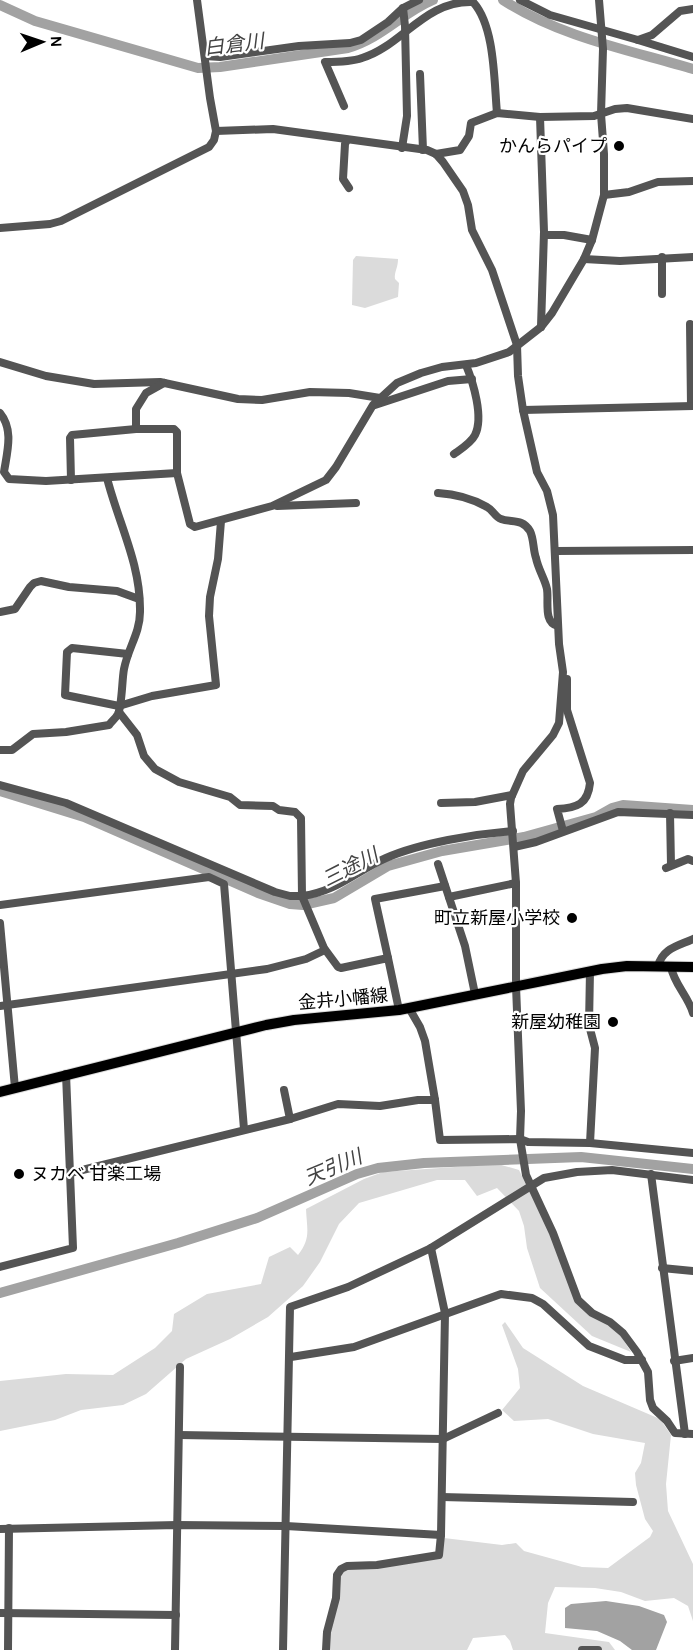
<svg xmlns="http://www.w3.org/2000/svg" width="693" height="1650" viewBox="0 0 693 1650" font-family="Karla,'Noto Sans JP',sans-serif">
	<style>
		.green { fill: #dbdbdb }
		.water { fill: #a2a2a2 }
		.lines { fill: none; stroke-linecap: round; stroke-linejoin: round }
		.river { stroke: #a2a2a2; stroke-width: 10 }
		.major-casing { stroke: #dbdbdb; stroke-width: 12 }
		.minor { stroke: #545454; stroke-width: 8 }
		.major { stroke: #000; stroke-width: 10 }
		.poi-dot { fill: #000; stroke: #fff; stroke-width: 2 }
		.labels { text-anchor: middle; stroke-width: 4.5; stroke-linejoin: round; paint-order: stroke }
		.poi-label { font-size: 18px; fill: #000; stroke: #fff; text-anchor: end }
		.street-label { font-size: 18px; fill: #000; stroke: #fff }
		.water-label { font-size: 20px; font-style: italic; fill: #434343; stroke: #fff }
	</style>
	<rect width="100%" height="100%" fill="#fff"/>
	<g class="green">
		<path d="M356,256L398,259C398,268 394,272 395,279L399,283L398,297L365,308L352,305L353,260Z"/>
		<path d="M498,1164L519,1170L551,1235L576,1303L609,1325L621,1336L631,1352L592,1336L540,1288L527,1248L524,1226L519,1211L497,1188L477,1196L465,1180H437L359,1203L339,1224L320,1262L303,1286L268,1317L230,1339L186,1359L146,1394L123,1405L81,1410L55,1420L0,1431V1381L66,1374L113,1375L155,1348L172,1331L174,1314L207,1294L261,1284L269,1257L290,1247L298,1255C311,1238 307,1230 306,1209L364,1179L383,1172Z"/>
		<path d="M505,1322L523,1348L583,1386L660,1419L671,1435L666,1484L668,1511L693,1564V1621L688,1606L674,1598L645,1601L621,1592L595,1588L555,1587L548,1603L545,1633L609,1642L615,1650H513L510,1641L505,1635L473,1638L467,1650H328L329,1637L340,1576L344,1569L441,1558L444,1538L502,1545L516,1543L524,1551L582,1567L608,1568L650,1537L653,1531L645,1519L636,1485L635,1473L641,1463L645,1443L593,1434L548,1419L514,1421L502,1410L520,1388L518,1369L502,1325Z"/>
	</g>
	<path class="water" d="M606,1601L639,1606L664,1615L667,1622L656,1650H632L620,1641L597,1631L565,1628V1608L571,1604Z"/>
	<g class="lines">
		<g class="river">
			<path d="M503,0C560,37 629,50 693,69"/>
			<path d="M0,5L35,21L198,68L220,67L348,48C382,38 402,13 433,0"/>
			<path d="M0,791L84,817L258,893L290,904L303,905L334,898L388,866L442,851L524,837L596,817L612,808L623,805L693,810"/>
			<path d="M0,1293L178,1243L257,1218L357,1174L378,1168L424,1163L581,1157L693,1169"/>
		</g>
		<defs>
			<path id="major" d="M0,1092L266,1025L294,1020L399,1010L602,969L627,966L693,967"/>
		</defs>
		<use href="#major" class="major-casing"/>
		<g class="minor">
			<path d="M520,0L550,15L638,40L652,35L680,11L693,9"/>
			<path d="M638,40L693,57"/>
			<path d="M205,56L220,57L299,46L350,43L361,40L388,22L403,8L419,0"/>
			<path d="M420,74L423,150"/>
			<path d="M344,106L325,62C337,62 351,62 362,58C402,46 425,0 473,2C495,26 494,81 497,113"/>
			<path d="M540,117L544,232L541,327"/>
			<path d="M216,131L273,129L427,150L436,154L443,162L463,191L468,205L472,230L492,270L517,345L518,376L523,410L537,472L547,491L553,515L559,644L563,672L559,723L553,735L523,771L511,798L510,804L516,883V986L521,1111L520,1139L526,1175L553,1233L578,1300L592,1313L610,1322L623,1333L637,1352L648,1372L650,1400L653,1408L667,1421L675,1433L693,1434"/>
			<path d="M347,140L345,144L343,179L349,188"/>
			<path d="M402,148L407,116L405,26L403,8"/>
			<path d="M436,154L460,150L469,136L471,123L497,113L540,117L594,116L615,109L627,108L693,119"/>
			<path d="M604,195L629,192L658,182L693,181"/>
			<path d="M0,228L50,224L61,221L209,147L214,140L216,131L210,98L197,0"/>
			<path d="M544,235H564L592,240"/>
			<path d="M662,257V294"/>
			<path d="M584,259L620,261L693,257"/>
			<path d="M690,324L691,406"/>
			<path d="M0,362L46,376L94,384L160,382L238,399L262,400L310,392L349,393L380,398"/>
			<path d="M375,405L448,381L472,379"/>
			<path d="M523,410L693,406"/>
			<path d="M0,413C14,430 7,452 4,472L9,479L46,481L177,473L190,524L195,527L272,506L326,480L336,467L373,405L397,383L421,373L442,367L476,363L509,352L541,327L552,313L584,259L592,240L604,195V154L601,114L603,49L599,0"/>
			<path d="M136,429V409L146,393L164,383"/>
			<path d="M454,454C461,449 471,443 475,435C484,417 473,382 466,365"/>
			<path d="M71,480L70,438L72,435L136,429H174L177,432V473"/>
			<path d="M438,493C455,494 473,499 487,507C493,510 495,517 501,519C512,523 522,518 530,531C534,539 533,550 536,558C538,569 545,579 547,589C549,601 543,623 558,626"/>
			<path d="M277,506L356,503"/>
			<path d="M556,551L693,550"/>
			<path d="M0,612L15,609L30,587L34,583L41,581L69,587L117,591L139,599"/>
			<path d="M128,654L72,648L67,652L65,695L119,706L152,696L216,685L209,616L210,597L218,559L221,521"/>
			<path d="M0,750H12L33,734L66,732L109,725C112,721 116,718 118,714C122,706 122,679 124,669C128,648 140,633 140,612C141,564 118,522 107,478"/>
			<path d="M0,785L66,803L275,892L290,896H302L301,818L295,812L279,810L273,806L240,805L230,797L179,782L155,769L144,756L137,735L119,712"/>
			<path d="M441,803L475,802L512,795"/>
			<path d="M670,813L671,865"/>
			<path d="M563,831L557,809C577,808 588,804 590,783L567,710V679"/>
			<path d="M514,847L536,842L618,812L693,815"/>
			<path d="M438,864L465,946L475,994"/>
			<path d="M666,868L688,859L693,861"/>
			<path d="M449,897L516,883"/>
			<path d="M0,905L209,877L224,884L244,1129"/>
			<path d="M0,923L15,1088"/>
			<path d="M388,958L375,899L445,886"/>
			<path d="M658,966C663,948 678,946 693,939"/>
			<path d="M671,967C674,984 688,996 693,1013"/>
			<path d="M0,1006L267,969L306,959L325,950"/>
			<path d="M409,1008L420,1027L425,1041L435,1100L440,1140L520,1139L528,1142L590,1143L693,1153"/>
			<path d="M399,1010L388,958L341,968L338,967L324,948L302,896C336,892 356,871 386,858C420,843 475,834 513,831"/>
			<path d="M284,1090L290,1119"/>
			<path d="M590,1143L595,1048L589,1025L590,971"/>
			<path d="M70,1173L290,1119L338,1104L380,1106L418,1100H435"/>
			<path d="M651,1174L685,1434"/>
			<path d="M0,1267L73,1248L66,1074"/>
			<path d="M662,1268L693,1271"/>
			<path d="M291,1357L354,1347L501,1294L532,1298L543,1304L589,1346L625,1360H642"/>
			<path d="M674,1361L693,1358"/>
			<path d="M179,1435L443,1439L498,1413"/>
			<path d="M442,1497L633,1502"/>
			<path d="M0,1529L177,1525L286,1526L441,1535L445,1313L431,1248"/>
			<path d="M0,1613L176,1615"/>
			<path d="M8,1650L9,1528"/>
			<path d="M175,1650L180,1367"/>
			<path d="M283,1650L290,1307L348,1287L431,1248L544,1178L577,1172L612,1170L693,1180"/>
			<path d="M326,1650L327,1632L336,1598L337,1575L341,1569L347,1566L377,1565L439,1555L441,1535"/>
			<path d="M582,1650H598"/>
		</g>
		<use href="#major" class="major"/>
	</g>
	<g class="poi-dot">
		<circle cx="619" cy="146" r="6"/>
		<circle cx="572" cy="918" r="6"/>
		<circle cx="613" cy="1022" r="6"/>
		<circle cx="19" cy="1174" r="6"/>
	</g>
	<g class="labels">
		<g class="poi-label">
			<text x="607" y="152">かんらパイプ</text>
			<text x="560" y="924">町立新屋小学校</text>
			<text x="601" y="1028">新屋幼稚園</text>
			<text x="31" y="1180" text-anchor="start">ヌカベ 甘楽工場</text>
		</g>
		<g class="street-label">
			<text transform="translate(343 999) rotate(-5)" y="6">金井小幡線</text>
		</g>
		<g class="water-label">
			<text transform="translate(234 44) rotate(-7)" y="7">白倉川</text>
			<text transform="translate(350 867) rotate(-27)" y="7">三途川</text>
			<text transform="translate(333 1167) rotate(-23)" y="7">天引川</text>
		</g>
	</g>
	<g transform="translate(42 42) rotate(88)" stroke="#ffffff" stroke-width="4.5" paint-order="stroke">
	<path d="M0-4.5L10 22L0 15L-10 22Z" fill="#000000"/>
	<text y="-9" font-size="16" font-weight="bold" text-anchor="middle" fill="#000000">N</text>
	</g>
</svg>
